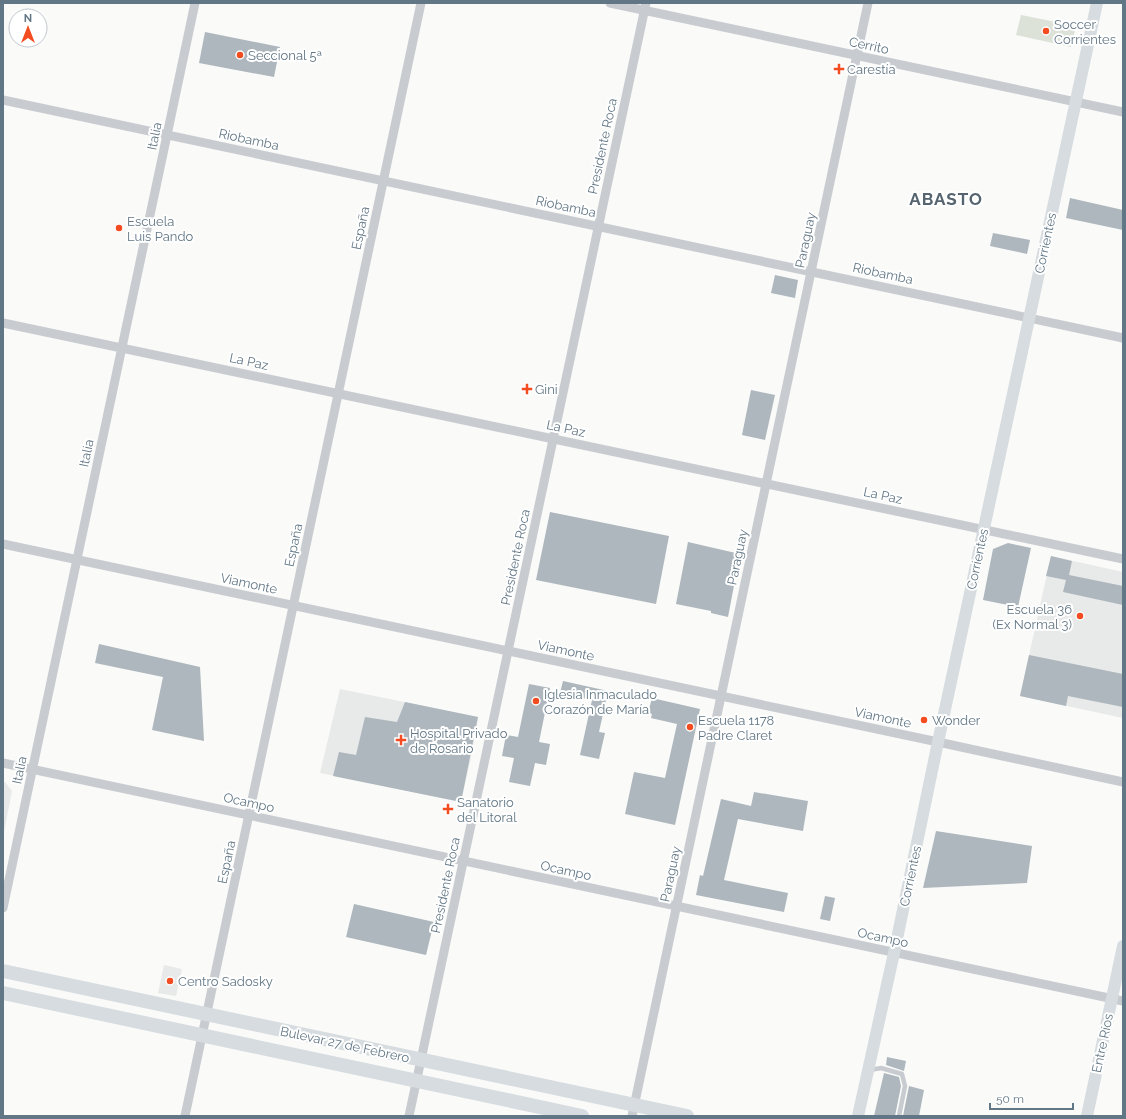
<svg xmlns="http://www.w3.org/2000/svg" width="1126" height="1119" viewBox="0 0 1126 1119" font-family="Raleway,sans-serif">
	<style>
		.built { fill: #e8e9e9 }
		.green { fill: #dce2d8 }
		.building { fill: #adb7bd }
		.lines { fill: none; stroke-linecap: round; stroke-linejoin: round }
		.service { stroke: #c8ccd0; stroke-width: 4.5 }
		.minor { stroke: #c8ccd0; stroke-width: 9 }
		.secondary { stroke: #d6dcdf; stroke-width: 12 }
		.primary { stroke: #d6dcdf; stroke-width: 14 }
		.poi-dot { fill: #f24c20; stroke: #fff; stroke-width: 1.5 }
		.labels { text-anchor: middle; stroke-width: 4; stroke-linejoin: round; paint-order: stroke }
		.poi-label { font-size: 13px; fill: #627785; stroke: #fff; text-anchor: start }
		.street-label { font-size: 13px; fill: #627785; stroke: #fff }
		.district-label { font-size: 17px; font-weight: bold; letter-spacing: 1px; fill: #55646f; stroke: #fff }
	</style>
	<rect width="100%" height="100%" fill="#fafaf8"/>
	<g class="built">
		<path d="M1051,556L1123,572V718L1020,696Z"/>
		<path d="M340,689L478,717L470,762L461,802L320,773Z"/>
		<path d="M3,782H5L12,791L3,837Z"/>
		<path d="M164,965L182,969L176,996L158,993Z"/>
	</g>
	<path class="green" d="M1021,15L1076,26L1071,47L1016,35Z"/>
	<g class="building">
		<path d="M205,32L280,47L274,77L199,63Z"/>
		<path d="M1070,198L1123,210V230L1066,218Z"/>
		<path d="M993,233L1030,240L1027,254L990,246Z"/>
		<path d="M775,275L798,280L795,298L771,293Z"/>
		<path d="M751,390L775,395L765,440L742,435Z"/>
		<path d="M550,512L669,536L656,604L536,580Z"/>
		<path d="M688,542L740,554L728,617L711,613V611L676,604Z"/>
		<path d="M1008,543L1031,548L1018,607L983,600L993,549Z"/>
		<path d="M1051,556L1072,561L1069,575L1123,586V605L1063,592L1066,580L1046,576Z"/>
		<path d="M99,644L200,667L204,741L152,730L163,677L95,663Z"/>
		<path d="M1029,655L1123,674V707L1068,696L1066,706L1020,696Z"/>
		<path d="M563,681L608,691L599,732L605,733L599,759L580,755L592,700L560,693Z"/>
		<path d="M529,684L550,688L539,742L550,744L546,765L535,763L530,786L509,782L514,758L502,756L506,735L518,737Z"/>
		<path d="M652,698L700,709L675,825L625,814L634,772L665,778L677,724L651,718L652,714L648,713Z"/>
		<path d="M405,702L478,717L461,802L333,776L339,752L356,755L365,717L397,722Z"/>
		<path d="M754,792L808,801L803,831L738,819L724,880L788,893L784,912L696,895L700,875L703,876L721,799L751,806Z"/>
		<path d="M936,831L1032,846L1027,883L923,888Z"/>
		<path d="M825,896L835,898L830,921L820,919Z"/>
		<path d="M354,904L434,922L426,955L346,937Z"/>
		<path d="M887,1057L906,1061L904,1071L886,1065Z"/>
		<path d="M884,1073L899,1077L901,1086L895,1116H874Z"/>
		<path d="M909,1086L924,1090L919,1116H903Z"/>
	</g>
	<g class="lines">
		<path class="service" d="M870,1070L881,1068L902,1074L905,1086L899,1116"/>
		<g class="minor">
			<path d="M610,3L1123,112"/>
			<path d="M3,100L1123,338"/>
			<path d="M3,323L1123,559"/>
			<path d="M3,544L938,742L1123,782"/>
			<path d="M3,763L1123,1001"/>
			<path d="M3,908L195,3"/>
			<path d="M185,1116L421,3"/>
			<path d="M409,1116L646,3"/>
			<path d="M632,1116L868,3"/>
		</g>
		<g class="secondary">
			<path d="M858,1116L894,953L938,742L1097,3"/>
			<path d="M1087,1116L1123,946"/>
		</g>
		<g class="primary">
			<path d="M3,971L687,1116"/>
			<path d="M3,993L582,1116"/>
		</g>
	</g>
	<g class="poi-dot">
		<circle cx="1046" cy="31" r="4"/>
		<circle cx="240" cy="55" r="4"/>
		<path d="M837 63h4v4h4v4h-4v4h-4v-4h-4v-4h4z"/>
		<circle cx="119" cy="228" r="4"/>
		<path d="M525 383h4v4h4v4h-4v4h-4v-4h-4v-4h4z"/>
		<circle cx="1080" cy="616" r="4"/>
		<circle cx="536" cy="701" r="4"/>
		<circle cx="924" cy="720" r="4"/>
		<circle cx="690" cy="727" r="4"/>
		<path d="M399 734h4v4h4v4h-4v4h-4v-4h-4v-4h4z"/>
		<path d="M446 803h4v4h4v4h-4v4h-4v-4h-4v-4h4z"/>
		<circle cx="170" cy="981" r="4"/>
	</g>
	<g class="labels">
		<g class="poi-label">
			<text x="1054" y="29">Soccer<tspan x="1054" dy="15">Corrientes</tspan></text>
			<text x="248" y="60">Seccional 5ª</text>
			<text x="847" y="74">Carestía</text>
			<text x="127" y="226">Escuela<tspan x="127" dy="15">Luis Pando</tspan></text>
			<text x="535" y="394">Gini</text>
			<text x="1072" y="614" text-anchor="end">Escuela 36<tspan x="1072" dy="15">(Ex Normal 3)</tspan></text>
			<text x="544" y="699">Iglesia Inmaculado<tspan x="544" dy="15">Corazón de María</tspan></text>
			<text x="698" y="725">Escuela 1178<tspan x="698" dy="15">Padre Claret</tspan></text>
			<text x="932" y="725">Wonder</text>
			<text x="410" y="738">Hospital Privado<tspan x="410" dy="15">de Rosario</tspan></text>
			<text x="457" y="807">Sanatorio<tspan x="457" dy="15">del Litoral</tspan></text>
			<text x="178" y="986">Centro Sadosky</text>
		</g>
		<g class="street-label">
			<text transform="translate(869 45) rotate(12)" y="5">Cerrito</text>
			<text transform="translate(154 136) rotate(-78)" y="5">Italia</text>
			<text transform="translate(249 139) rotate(12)" y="5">Riobamba</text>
			<text transform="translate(602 146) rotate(-78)" y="5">Presidente Roca</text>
			<text transform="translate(566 206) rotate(12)" y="5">Riobamba</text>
			<text transform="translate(360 228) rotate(-78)" y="5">España</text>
			<text transform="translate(805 240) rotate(-78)" y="5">Paraguay</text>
			<text transform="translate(1045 243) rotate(-78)" y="5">Corrientes</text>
			<text transform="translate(883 273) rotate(12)" y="5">Riobamba</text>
			<text transform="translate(249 361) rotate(12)" y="5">La Paz</text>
			<text transform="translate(566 428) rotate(12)" y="5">La Paz</text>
			<text transform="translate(86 453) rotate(-78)" y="5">Italia</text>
			<text transform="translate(883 495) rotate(12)" y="5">La Paz</text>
			<text transform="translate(293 545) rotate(-78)" y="5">España</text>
			<text transform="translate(515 557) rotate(-78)" y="5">Presidente Roca</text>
			<text transform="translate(737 557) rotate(-78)" y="5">Paraguay</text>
			<text transform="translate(977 559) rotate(-78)" y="5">Corrientes</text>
			<text transform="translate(249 583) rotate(12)" y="5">Viamonte</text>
			<text transform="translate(566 650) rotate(12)" y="5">Viamonte</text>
			<text transform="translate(883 717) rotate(12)" y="5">Viamonte</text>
			<text transform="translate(19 770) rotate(-78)" y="5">Italia</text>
			<text transform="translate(249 802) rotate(12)" y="5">Ocampo</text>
			<text transform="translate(226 862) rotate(-78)" y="5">España</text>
			<text transform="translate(566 870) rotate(12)" y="5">Ocampo</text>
			<text transform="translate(670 874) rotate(-78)" y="5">Paraguay</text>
			<text transform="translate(910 876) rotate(-78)" y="5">Corrientes</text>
			<text transform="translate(445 885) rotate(-78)" y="5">Presidente Roca</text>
			<text transform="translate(883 937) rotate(12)" y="5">Ocampo</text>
			<text transform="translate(1102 1043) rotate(-78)" y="5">Entre Ríos</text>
			<text transform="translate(345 1044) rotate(12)" y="5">Bulevar 27 de Febrero</text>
		</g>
		<g class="district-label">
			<text x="946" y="205">ABASTO</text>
		</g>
	</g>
	<rect width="1126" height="1119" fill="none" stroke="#627785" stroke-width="8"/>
	<g transform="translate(28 28)"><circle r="19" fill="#ffffff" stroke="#c0c9ce"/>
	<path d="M0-3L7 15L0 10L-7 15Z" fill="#f24c20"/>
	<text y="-6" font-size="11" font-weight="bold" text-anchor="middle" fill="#627785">N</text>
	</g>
	<path d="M990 1103v6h83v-6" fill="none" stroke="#627785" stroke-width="2"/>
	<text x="996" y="1103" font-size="12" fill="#627785" stroke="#ffffff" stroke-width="3" paint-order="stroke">50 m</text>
</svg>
